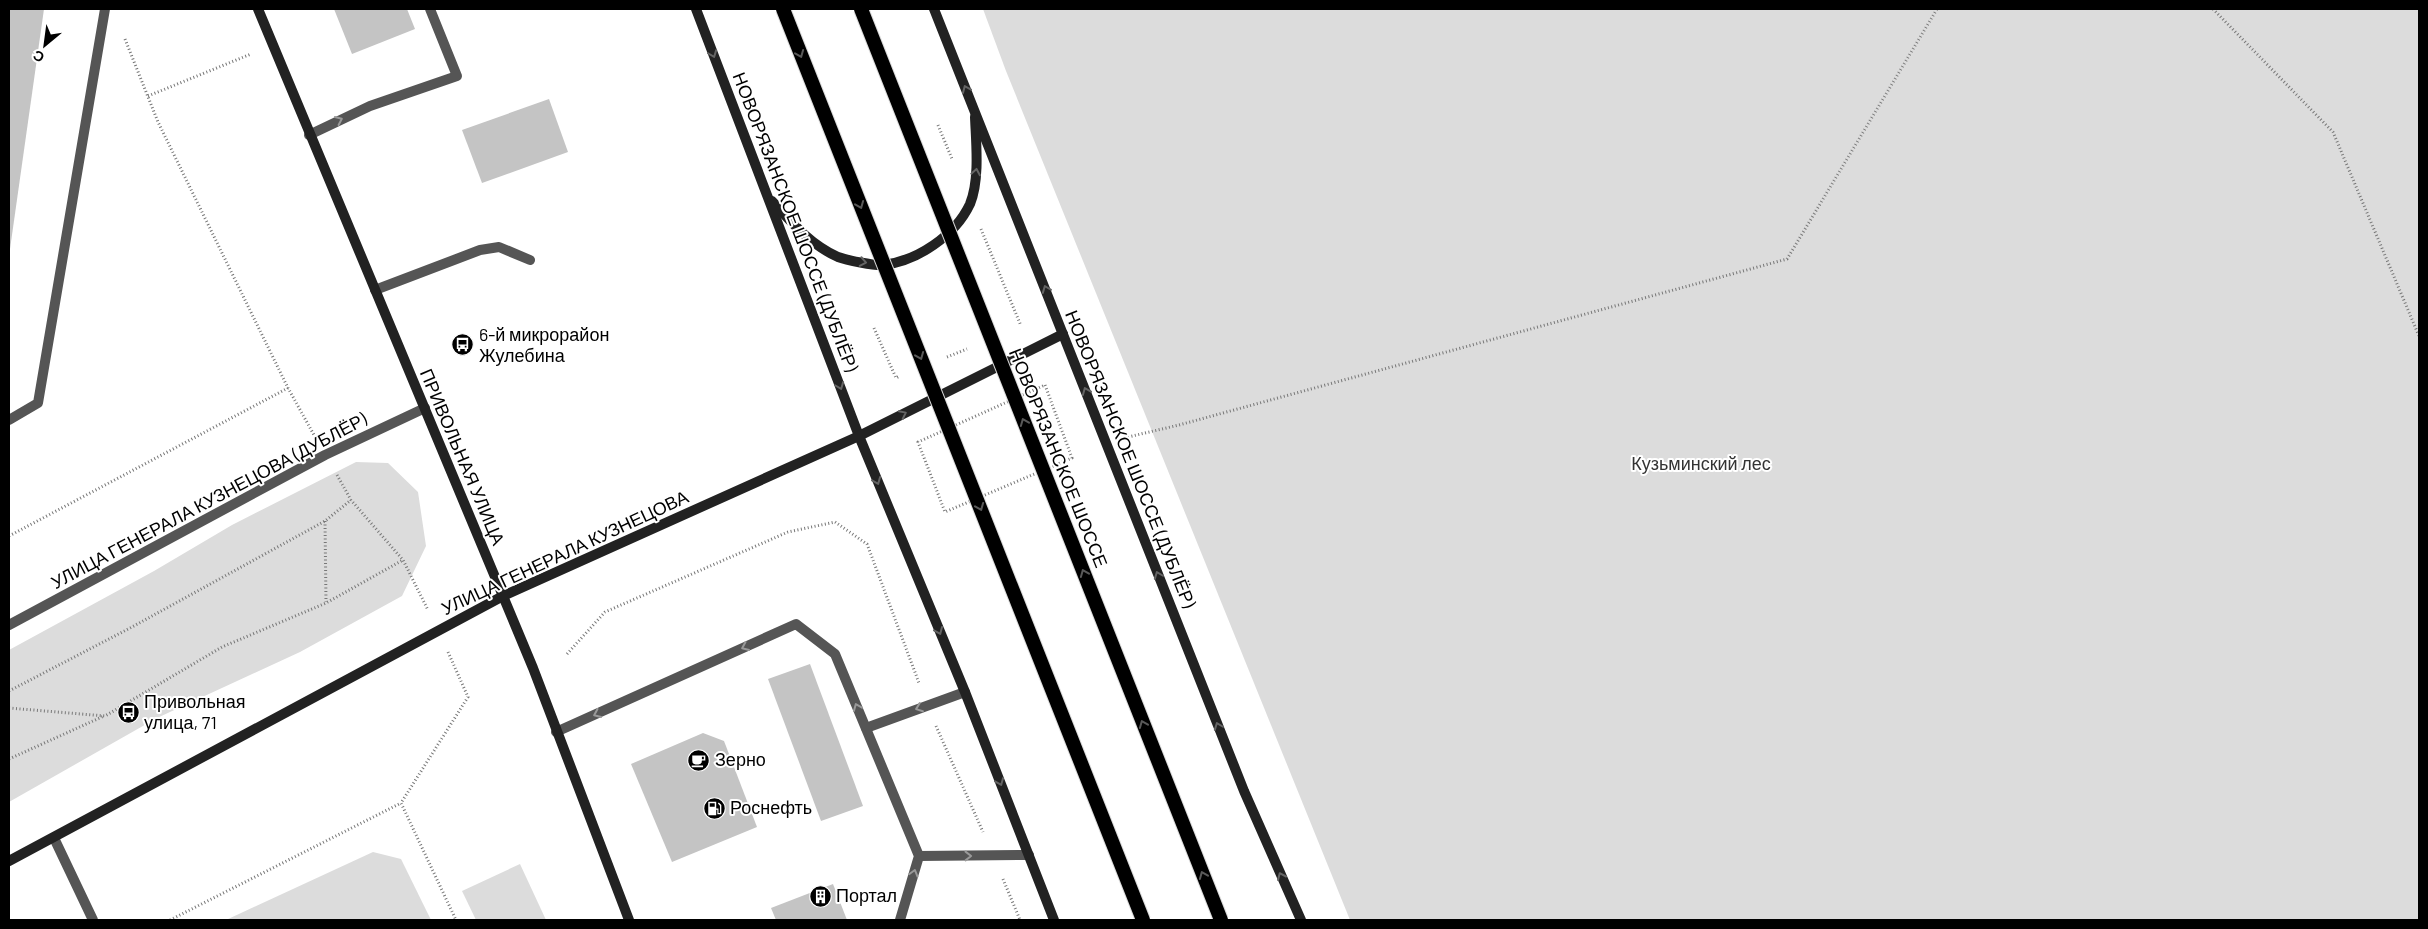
<svg xmlns="http://www.w3.org/2000/svg" width="2428" height="929" viewBox="0 0 2428 929" font-family="Barlow,sans-serif">
	<style>
		.green { fill: #dcdcdc }
		.building { fill: #c4c4c4 }
		.lines { fill: none; stroke-linecap: round; stroke-linejoin: round }
		.path { stroke: #777; stroke-width: 3; stroke-dasharray: 1 2.5; stroke-linecap: butt }
		.service { stroke: #555; stroke-width: 10 }
		.minor { stroke: #555; stroke-width: 10 }
		.secondary { stroke: #222; stroke-width: 10 }
		.trunk-bridge-casing { stroke: #dbdbdb; stroke-width: 16; stroke-linecap: butt }
		.trunk-bridge { stroke: #000; stroke-width: 14 }
		.oneway { stroke: #646464 }
		.oneway2 { stroke: #595959 }
		.oneway3 { stroke: #999 }
		.labels { text-anchor: middle; stroke-width: 4; stroke-linejoin: round; paint-order: stroke }
		.street-label { font-size: 18px; fill: #000; stroke: #fff }
		.poi-label { font-size: 18px; fill: #000; stroke: #fff; text-anchor: start }
		.park-label { font-size: 18px; fill: #333; stroke: #fff }
	</style>
	<rect width="100%" height="100%" fill="#fff"/>
	<g class="green">
		<path d="M983,9H2419V920H1350L1006,71Z"/>
		<path d="M356,462L388,463L418,492L426,546L402,596L300,652L157,718L9,802V650L154,571L232,525Z"/>
		<path d="M373,852L401,859L431,920H226Z"/>
		<path d="M520,864L546,920H476L462,891Z"/>
	</g>
	<g class="building">
		<path d="M9,9H44L10,249H9Z"/>
		<path d="M334,9H407L415,29L352,54Z"/>
		<path d="M549,99L568,152L482,183L462,130Z"/>
		<path d="M810,664L863,806L821,821L768,679Z"/>
		<path d="M703,733L724,741L757,827L672,862L631,764Z"/>
		<path d="M833,884L847,920H776L771,908Z"/>
	</g>
	<g class="lines">
		<g class="path">
			<path d="M2213,9L2333,132L2419,336"/>
			<path d="M125,39L158,122L288,388L314,435"/>
			<path d="M148,96L251,54"/>
			<path d="M938,125L952,159"/>
			<path d="M981,229L1021,326"/>
			<path d="M874,328L896,378L900,376"/>
			<path d="M947,357L967,349"/>
			<path d="M1045,385L1072,458L945,512L918,442Z"/>
			<path d="M1128,437L1179,425L1787,259L1937,9"/>
			<path d="M337,475L351,500L403,560L428,610"/>
			<path d="M325,521L326,602"/>
			<path d="M9,536L288,388"/>
			<path d="M448,652L468,697L401,803L456,920"/>
			<path d="M567,654L605,612L788,532L835,522L867,544L919,683"/>
			<path d="M9,691L132,627L325,521L351,500"/>
			<path d="M9,708L105,716L222,647L326,603L403,560"/>
			<path d="M936,726L983,832"/>
			<path d="M9,759L104,716"/>
			<path d="M1003,879L1020,920"/>
			<path d="M170,920L401,803"/>
		</g>
		<g class="service">
			<path d="M309,135L370,106L457,76L430,9"/>
			<path d="M375,290L480,250L499,247L530,260"/>
			<path d="M9,420L38,403L105,9"/>
			<path d="M866,728L965,692"/>
			<path d="M556,732L796,624L835,654L919,856L900,920"/>
			<path d="M54,838L93,920"/>
			<path d="M919,856L1029,855"/>
		</g>
		<path class="minor" d="M9,625L325,455L425,408"/>
		<g class="secondary">
			<path d="M258,9L533,668L629,920"/>
			<path d="M696,9L859,436L965,692L1054,920"/>
			<path d="M934,9L1244,791L1301,920"/>
			<path d="M772,201C792,223 811,245 838,257C846,260 875,266 883,265C917,261 955,236 970,204C980,180 976,142 975,117"/>
			<path d="M9,861L503,596L859,436L1063,334"/>
		</g>
		<defs>
			<g id="trunk-bridge">
				<path d="M783,9L1143,920"/>
				<path d="M861,9L1221,920"/>
			</g>
		</defs>
		<use href="#trunk-bridge" class="trunk-bridge-casing"/>
		<use href="#trunk-bridge" class="trunk-bridge"/>
	</g>
	<defs><path id="oneway-chevron" d="M-2-3.5L2.5 0L-2 3.5" fill="none" stroke-width="1.6" stroke-linecap="round" stroke-linejoin="round" transform="scale(1.25)"/></defs>
	<g class="oneway">
		<use href="#oneway-chevron" transform="translate(713 54) rotate(69)"/>
		<use href="#oneway-chevron" transform="translate(966 89) rotate(-113)"/>
		<use href="#oneway-chevron" transform="translate(976 172) rotate(-80)"/>
		<use href="#oneway-chevron" transform="translate(863 262) rotate(11)"/>
		<use href="#oneway-chevron" transform="translate(1046 289) rotate(-111)"/>
		<use href="#oneway-chevron" transform="translate(840 386) rotate(69)"/>
		<use href="#oneway-chevron" transform="translate(1086 391) rotate(-112)"/>
		<use href="#oneway-chevron" transform="translate(903 414) rotate(-26)"/>
		<use href="#oneway-chevron" transform="translate(877 481) rotate(68)"/>
		<use href="#oneway-chevron" transform="translate(1158 575) rotate(-111)"/>
		<use href="#oneway-chevron" transform="translate(939 631) rotate(67)"/>
		<use href="#oneway-chevron" transform="translate(1218 726) rotate(-111)"/>
		<use href="#oneway-chevron" transform="translate(1000 782) rotate(68)"/>
		<use href="#oneway-chevron" transform="translate(1281 876) rotate(-114)"/>
	</g>
	<g class="oneway2">
		<use href="#oneway-chevron" transform="translate(800 54) rotate(68)"/>
		<use href="#oneway-chevron" transform="translate(860 205) rotate(68)"/>
		<use href="#oneway-chevron" transform="translate(920 356) rotate(68)"/>
		<use href="#oneway-chevron" transform="translate(1024 422) rotate(-112)"/>
		<use href="#oneway-chevron" transform="translate(980 507) rotate(68)"/>
		<use href="#oneway-chevron" transform="translate(1084 573) rotate(-112)"/>
		<use href="#oneway-chevron" transform="translate(1143 724) rotate(-112)"/>
		<use href="#oneway-chevron" transform="translate(1203 875) rotate(-112)"/>
	</g>
	<g class="oneway3">
		<use href="#oneway-chevron" transform="translate(339 120) rotate(-25)"/>
		<use href="#oneway-chevron" transform="translate(745 647) rotate(156)"/>
		<use href="#oneway-chevron" transform="translate(857 707) rotate(-112)"/>
		<use href="#oneway-chevron" transform="translate(919 708) rotate(159)"/>
		<use href="#oneway-chevron" transform="translate(597 714) rotate(156)"/>
		<use href="#oneway-chevron" transform="translate(968 856)"/>
		<use href="#oneway-chevron" transform="translate(914 873) rotate(-74)"/>
	</g>
	<defs>
		<symbol id="bus-disc" viewBox="-11 -11 22 22"><circle r="9.5" fill="#000" stroke="#fff"/><path d="M-5-6H5V4H4V6H2V4H-2V6H-4V4H-5ZM-3.5-4V0h7V-4ZM-3.5 1.2v1.5H-2V1.2ZM2 1.2v1.5H3.5V1.2Z" fill="#fff"/></symbol>
		<symbol id="cafe-disc" viewBox="-11 -11 22 22"><circle r="9.5" fill="#000" stroke="#fff"/><path d="M-5.5-4.5H6V0H3Q3 3.5 0 3.5H-2.5Q-5.5 3.5-5.5 0ZM3-3.2v2h1.7v-2ZM-6 4.5H4V6H-6Z" fill="#fff"/></symbol>
		<symbol id="fuel-disc" viewBox="-11 -11 22 22"><circle r="9.5" fill="#000" stroke="#fff"/><path d="M-5.5-6h7V0h2V4h1.3V-2.5L3-4.5l.8-.8L6-3V5H2.5V1h-1V6h-7ZM-4.2-4.7v3.2H.2V-4.7Z" fill="#fff"/></symbol>
		<symbol id="building-disc" viewBox="-11 -11 22 22"><circle r="9.5" fill="#000" stroke="#fff"/><path d="M-4-6H4V6H1V3H-1V6H-4ZM-2.5-4.3h1.7v1.8h-1.7ZM.8-4.3h1.7v1.8H.8ZM-2.5-1h1.7V.8h-1.7ZM.8-1h1.7V.8H.8Z" fill="#fff"/></symbol>
	</defs>
	<g fill-rule="evenodd">
		<use href="#bus-disc" x="450" y="332" width="25" height="25"/>
		<use href="#bus-disc" x="116" y="700" width="25" height="25"/>
		<use href="#cafe-disc" x="686" y="748" width="25" height="25"/>
		<use href="#fuel-disc" x="702" y="796" width="25" height="25"/>
		<use href="#building-disc" x="808" y="884" width="25" height="25"/>
	</g>
	<g class="labels">
		<g class="street-label">
			<text transform="translate(795 222) rotate(69)" y="6">НОВОРЯЗАНСКОЕ ШОССЕ (ДУБЛЁР)</text>
			<text transform="translate(462 457) rotate(67)" y="6">ПРИВОЛЬНАЯ УЛИЦА</text>
			<text transform="translate(1058 458) rotate(68)" y="6">НОВОРЯЗАНСКОЕ ШОССЕ</text>
			<text transform="translate(1130 459) rotate(68)" y="6">НОВОРЯЗАНСКОЕ ШОССЕ (ДУБЛЁР)</text>
			<text transform="translate(209 501) rotate(-28)" y="6">УЛИЦА ГЕНЕРАЛА КУЗНЕЦОВА (ДУБЛЁР)</text>
			<text transform="translate(565 553) rotate(-25)" y="6">УЛИЦА ГЕНЕРАЛА КУЗНЕЦОВА</text>
		</g>
		<g class="poi-label">
			<text x="479" y="341">6-й микрорайон<tspan x="479" dy="21">Жулебина</tspan></text>
			<text x="144" y="708">Привольная<tspan x="144" dy="21">улица, 71</tspan></text>
			<text x="715" y="766">Зерно</text>
			<text x="730" y="814">Роснефть</text>
			<text x="836" y="902">Портал</text>
		</g>
		<g class="park-label">
			<text x="1701" y="470">Кузьминский лес</text>
		</g>
	</g>
	<rect width="2428" height="929" fill="none" stroke="#000000" stroke-width="20"/>
	<g transform="translate(45 45) rotate(209)" stroke="#ffffff" stroke-width="4" paint-order="stroke">
	<path d="M0-4L9 19L0 12L-9 19Z" fill="#000000"/>
	<text y="-8" font-size="14" font-weight="bold" text-anchor="middle" fill="#000000">С</text>
	</g>
</svg>
